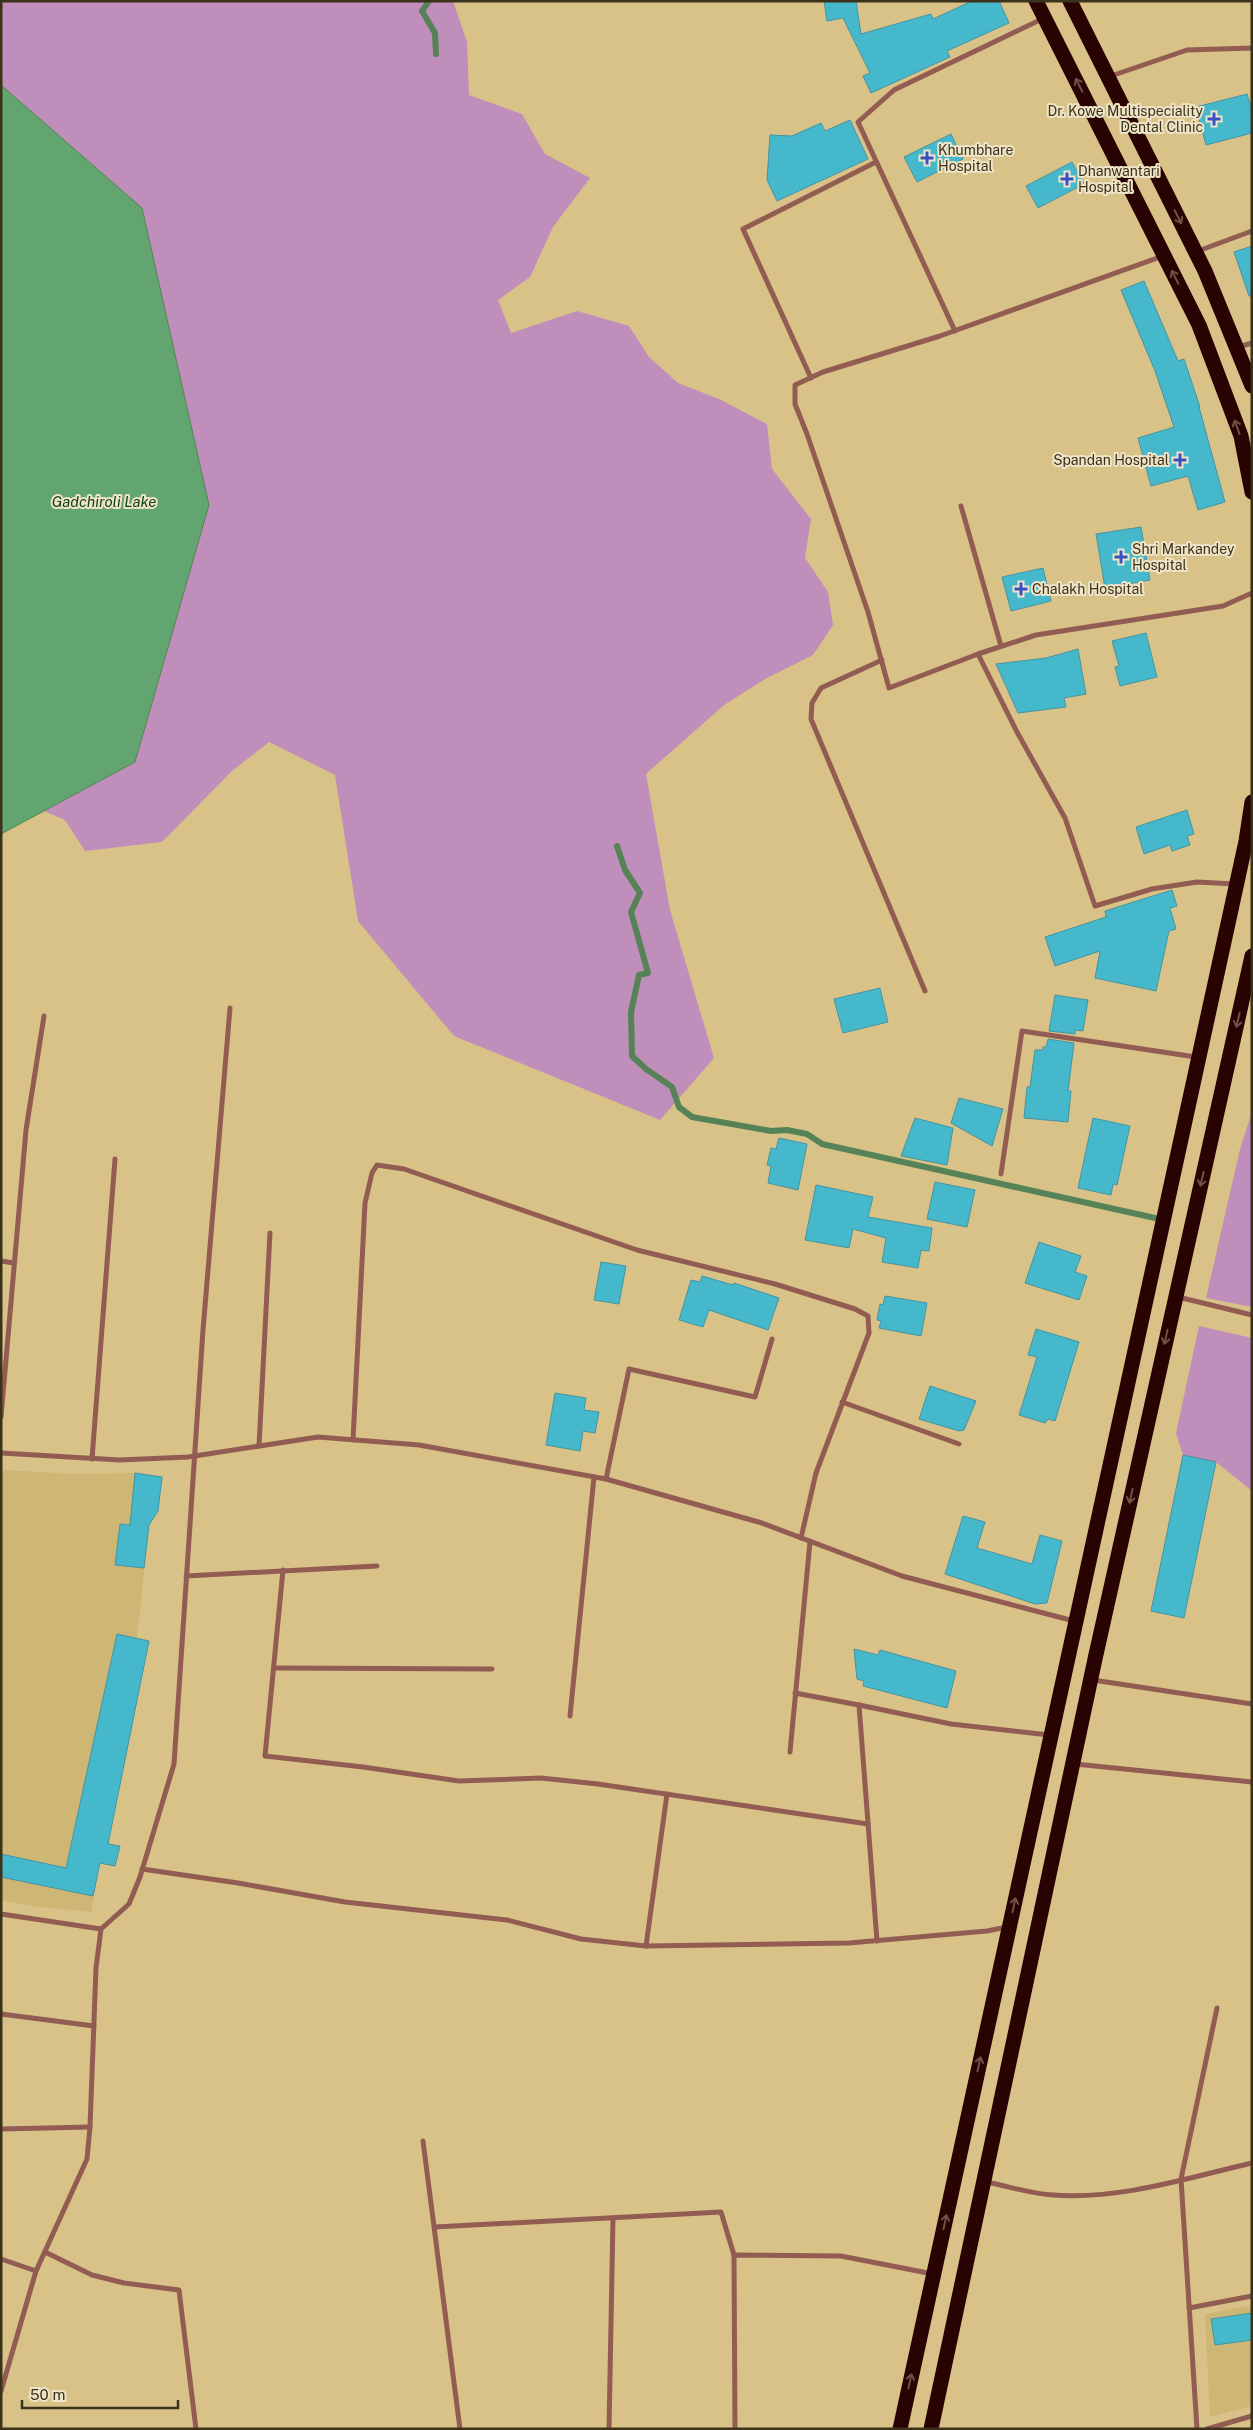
<svg xmlns="http://www.w3.org/2000/svg" width="1253" height="2430" viewBox="0 0 1253 2430" font-family="'Public Sans',sans-serif">
	<style>
		.built { fill: #ceb674 }
		.green { fill: #c08eba }
		.water { fill: #62a571; stroke: #568257 }
		.lines { fill: none; stroke-linecap: round; stroke-linejoin: round }
		.stream { stroke: #568257; stroke-width: 6 }
		.building { fill: #46b8cb; stroke: #4594a2 }
		.street { stroke: #935c53; stroke-width: 5 }
		.highway { stroke: #290302; stroke-width: 15 }
		.oneway { stroke: #6e5247 }
		.poi-dot { fill: #3a50c2; stroke: #efe4c7; stroke-width: 2 }
		.labels { text-anchor: middle; stroke-width: 4; stroke-linejoin: round; paint-order: stroke }
		.poi-label { font-size: 14px; fill: #3a321a; stroke: #efe4c7; text-anchor: start }
		.water-label { font-size: 15px; font-style: italic; fill: #0e411e; stroke: #efe4c7 }
	</style>
	<rect width="100%" height="100%" fill="#d8c288"/>
	<g class="built">
		<path d="M1,1470L75,1474L135,1473L162,1477L158,1511L155,1516L150,1517L137,1638L149,1641L108,1843L120,1846L115,1866L100,1863L91,1912L32,1906L1,1900Z"/>
		<path d="M1252,2305V2406L1210,2417L1205,2314Z"/>
	</g>
	<g class="green">
		<path d="M1,1H453L467,42L469,95L522,114L545,154L590,178L553,227L530,277L498,300L511,333L577,311L629,326L649,357L678,383L719,399L767,424L772,469L811,519L805,558L828,592L833,625L813,655L765,679L724,705L646,774L670,910L714,1058L660,1120L454,1036L358,921L335,775L269,742L232,771L162,842L85,851L65,820L44,811L135,762L142,208L1,85Z"/>
		<path d="M1252,1112V1307L1206,1298L1240,1149Z"/>
		<path d="M1199,1326L1252,1338V1491L1216,1462L1183,1455L1176,1433Z"/>
	</g>
	<path class="water" d="M1,85L142,208L209,505L135,762L1,834Z"/>
	<g class="lines">
		<g class="stream">
			<path d="M429,1L422,11L435,33L436,54"/>
			<path d="M617,846L625,870L640,893L631,912L648,973L639,975L631,1012L632,1056L646,1069L672,1087L679,1107L692,1117L771,1131L787,1130L807,1134L822,1144L1155,1218"/>
		</g>
	</g>
	<g class="building">
		<path d="M824,1H856L861,34L931,14L933,19L972,1H999L1009,23L947,51L950,57L871,93L863,76L870,73L843,18L827,21Z"/>
		<path d="M1247,94L1252,111V133L1206,145L1196,107Z"/>
		<path d="M850,120L868,159L777,201L767,180L770,135L792,136L821,123L825,131Z"/>
		<path d="M951,134L963,159L917,182L904,157Z"/>
		<path d="M1072,162L1084,184L1038,208L1026,186Z"/>
		<path d="M1252,246V296H1249L1234,252Z"/>
		<path d="M1144,281L1178,361L1184,359L1200,407H1199L1225,502L1198,510L1188,476L1151,486L1138,438L1174,427L1155,371L1121,290Z"/>
		<path d="M1141,527L1150,580L1105,588L1096,534Z"/>
		<path d="M1043,568L1051,601L1011,611L1002,577Z"/>
		<path d="M1146,633L1157,677L1120,686L1115,667L1119,666L1112,641Z"/>
		<path d="M1078,649L1086,694L1064,698L1066,707L1018,713L996,664L1046,658Z"/>
		<path d="M1187,810L1194,834L1187,836L1190,845L1172,851L1170,845L1144,854L1136,827Z"/>
		<path d="M1172,890L1177,906L1170,908L1176,929L1169,931L1156,991L1095,978L1100,951L1055,966L1045,937L1106,917L1105,911Z"/>
		<path d="M880,988L888,1022L843,1033L834,999Z"/>
		<path d="M1055,995L1088,1000L1083,1031L1075,1030V1034L1049,1031Z"/>
		<path d="M1048,1039L1074,1043L1068,1091H1071L1068,1122L1024,1118L1027,1087H1030L1035,1050H1043V1047H1046Z"/>
		<path d="M959,1098L1003,1109L992,1146L951,1123Z"/>
		<path d="M915,1118L953,1128L947,1165L901,1156Z"/>
		<path d="M1093,1118L1130,1126L1117,1185L1113,1184L1111,1195L1078,1188Z"/>
		<path d="M779,1138L807,1144L798,1190L768,1183L771,1166L767,1165L771,1148L776,1149Z"/>
		<path d="M935,1182L975,1190L967,1227L927,1219Z"/>
		<path d="M816,1185L873,1197L868,1217L932,1228L929,1251L921,1250L918,1268L882,1262L886,1238L853,1229L849,1248L805,1240Z"/>
		<path d="M1039,1242L1081,1256L1075,1272L1087,1276L1079,1300L1025,1283Z"/>
		<path d="M601,1262L626,1266L619,1304L594,1300Z"/>
		<path d="M702,1276L733,1285L734,1283L779,1298L768,1330L709,1310L703,1327L679,1320L691,1280L700,1282Z"/>
		<path d="M885,1296L927,1303L921,1336L879,1328L881,1321L877,1320L880,1304L883,1305Z"/>
		<path d="M1036,1329L1079,1342L1055,1421L1048,1419L1045,1423L1019,1415L1037,1357L1028,1355Z"/>
		<path d="M930,1386L976,1401L964,1430L959,1431L919,1419Z"/>
		<path d="M555,1393L586,1398L584,1410L599,1412L595,1433L583,1431L580,1451L546,1445Z"/>
		<path d="M1183,1455L1216,1462L1184,1618L1151,1611Z"/>
		<path d="M135,1473L162,1477L158,1511L149,1525L144,1568L115,1565L120,1524L130,1525Z"/>
		<path d="M963,1516L985,1522L977,1548L1032,1564L1040,1535L1062,1541L1047,1603L1035,1604L945,1574Z"/>
		<path d="M117,1634L149,1641L108,1844L120,1846L115,1866L100,1863L93,1896L1,1877V1854L66,1868Z"/>
		<path d="M854,1649L878,1655L880,1650L956,1671L947,1708L863,1686L864,1681L857,1679Z"/>
		<path d="M1252,2313V2340L1215,2345L1211,2319Z"/>
	</g>
	<g class="lines">
		<g class="street">
			<path d="M1111,76L1187,50L1252,48"/>
			<path d="M1198,251L1252,231"/>
			<path d="M1163,256L940,336L823,372L795,385V404L807,434L868,612L889,688L978,654L1036,635L1223,606L1252,593"/>
			<path d="M955,331L858,122L894,90L1044,18"/>
			<path d="M1238,347L1252,343"/>
			<path d="M811,378L743,229L876,162"/>
			<path d="M961,506L1001,646"/>
			<path d="M978,654L1017,732L1065,818L1095,906L1152,889L1197,882L1235,884"/>
			<path d="M882,660L821,688L812,703L811,719L925,991"/>
			<path d="M1001,1174L1022,1031L1196,1057"/>
			<path d="M1,1261L14,1263"/>
			<path d="M1178,1297L1252,1315"/>
			<path d="M842,1402L959,1444"/>
			<path d="M1,1417L26,1130L44,1016"/>
			<path d="M353,1440L365,1203L372,1173L377,1165L404,1169L637,1250L775,1284L855,1309L868,1316L869,1333L816,1473L801,1538"/>
			<path d="M259,1446L270,1233"/>
			<path d="M1,1453L120,1460L188,1457L318,1437L419,1445L606,1479L762,1523L902,1576L1074,1621"/>
			<path d="M92,1459L115,1159"/>
			<path d="M606,1479L629,1369L755,1397L772,1339"/>
			<path d="M283,1570L265,1756L363,1767L459,1781L541,1778L598,1784L868,1824"/>
			<path d="M186,1576L377,1566"/>
			<path d="M275,1668L492,1669"/>
			<path d="M1093,1680L1252,1704"/>
			<path d="M795,1693L859,1705"/>
			<path d="M570,1716L594,1477"/>
			<path d="M790,1752L810,1542"/>
			<path d="M1075,1764L1252,1782"/>
			<path d="M142,1869L238,1883L345,1902L507,1920L581,1939L646,1946L849,1943L987,1931L1007,1927"/>
			<path d="M1,1914L101,1929"/>
			<path d="M877,1941L859,1705L951,1724L1049,1735"/>
			<path d="M646,1946L667,1794"/>
			<path d="M1,2014L94,2026"/>
			<path d="M1,2129L90,2127"/>
			<path d="M423,2141L460,2429"/>
			<path d="M986,2182C1008,2186 1031,2194 1053,2195C1120,2200 1187,2178 1252,2163"/>
			<path d="M435,2227L721,2212L734,2255"/>
			<path d="M45,2252L92,2275L124,2283L179,2290L196,2429"/>
			<path d="M1,2259L36,2271"/>
			<path d="M1189,2308L1252,2296"/>
			<path d="M1,2391L36,2271L87,2159L90,2127L96,1968L101,1929L129,1904L140,1877L174,1764L203,1330L230,1008"/>
			<path d="M609,2429L613,2218"/>
			<path d="M735,2429L734,2255L841,2256L933,2274"/>
			<path d="M1197,2429L1181,2179L1217,2008"/>
			<path d="M1207,2429L1252,2416"/>
		</g>
		<g class="highway">
			<path d="M1036,1L1199,325L1241,436L1252,492"/>
			<path d="M1070,1L1205,271L1252,386"/>
			<path d="M900,2429L1246,841L1252,802"/>
			<path d="M931,2429L1095,1659L1252,956"/>
		</g>
	</g>
	<defs><path id="oneway-shaft" d="M-6 0H5M1.5-3L5.5 0L1.5 3" fill="none" stroke-width="1.6" stroke-linecap="round" stroke-linejoin="round" transform="scale(1.25)"/></defs>
	<g class="oneway">
		<use href="#oneway-shaft" transform="translate(1079 85) rotate(-117)"/>
		<use href="#oneway-shaft" transform="translate(1178 217) rotate(63)"/>
		<use href="#oneway-shaft" transform="translate(1175 277) rotate(-117)"/>
		<use href="#oneway-shaft" transform="translate(1237 427) rotate(-110)"/>
		<use href="#oneway-shaft" transform="translate(1238 1020) rotate(103)"/>
		<use href="#oneway-shaft" transform="translate(1202 1179) rotate(103)"/>
		<use href="#oneway-shaft" transform="translate(1166 1337) rotate(102)"/>
		<use href="#oneway-shaft" transform="translate(1131 1496) rotate(102)"/>
		<use href="#oneway-shaft" transform="translate(1014 1905) rotate(-78)"/>
		<use href="#oneway-shaft" transform="translate(979 2064) rotate(-78)"/>
		<use href="#oneway-shaft" transform="translate(945 2222) rotate(-78)"/>
		<use href="#oneway-shaft" transform="translate(910 2381) rotate(-78)"/>
	</g>
	<g class="poi-dot">
		<path d="M1211.5 111.5h5v5h5v5h-5v5h-5v-5h-5v-5h5z"/>
		<path d="M924.5 150.5h5v5h5v5h-5v5h-5v-5h-5v-5h5z"/>
		<path d="M1064.5 171.5h5v5h5v5h-5v5h-5v-5h-5v-5h5z"/>
		<path d="M1177.5 452.5h5v5h5v5h-5v5h-5v-5h-5v-5h5z"/>
		<path d="M1118.5 549.5h5v5h5v5h-5v5h-5v-5h-5v-5h5z"/>
		<path d="M1018.5 581.5h5v5h5v5h-5v5h-5v-5h-5v-5h5z"/>
	</g>
	<g class="labels">
		<g class="poi-label">
			<text x="1203" y="116" text-anchor="end">Dr. Kowe Multispeciality<tspan x="1203" dy="16">Dental Clinic</tspan></text>
			<text x="938" y="155">Khumbhare<tspan x="938" dy="16">Hospital</tspan></text>
			<text x="1078" y="176">Dhanwantari<tspan x="1078" dy="16">Hospital</tspan></text>
			<text x="1169" y="465" text-anchor="end">Spandan Hospital</text>
			<text x="1132" y="554">Shri Markandey<tspan x="1132" dy="16">Hospital</tspan></text>
			<text x="1032" y="594">Chalakh Hospital</text>
		</g>
		<g class="water-label">
			<text x="104" y="507">Gadchiroli Lake</text>
		</g>
	</g>
	<rect width="1253" height="2430" fill="none" stroke="#3a321a" stroke-width="5"/>
	<path d="M22 2400v8h156v-8" fill="none" stroke="#3a321a" stroke-width="2.5"/>
	<text x="30" y="2400" font-size="15" fill="#3a321a" stroke="#efe4c7" stroke-width="4" paint-order="stroke">50 m</text>
</svg>
